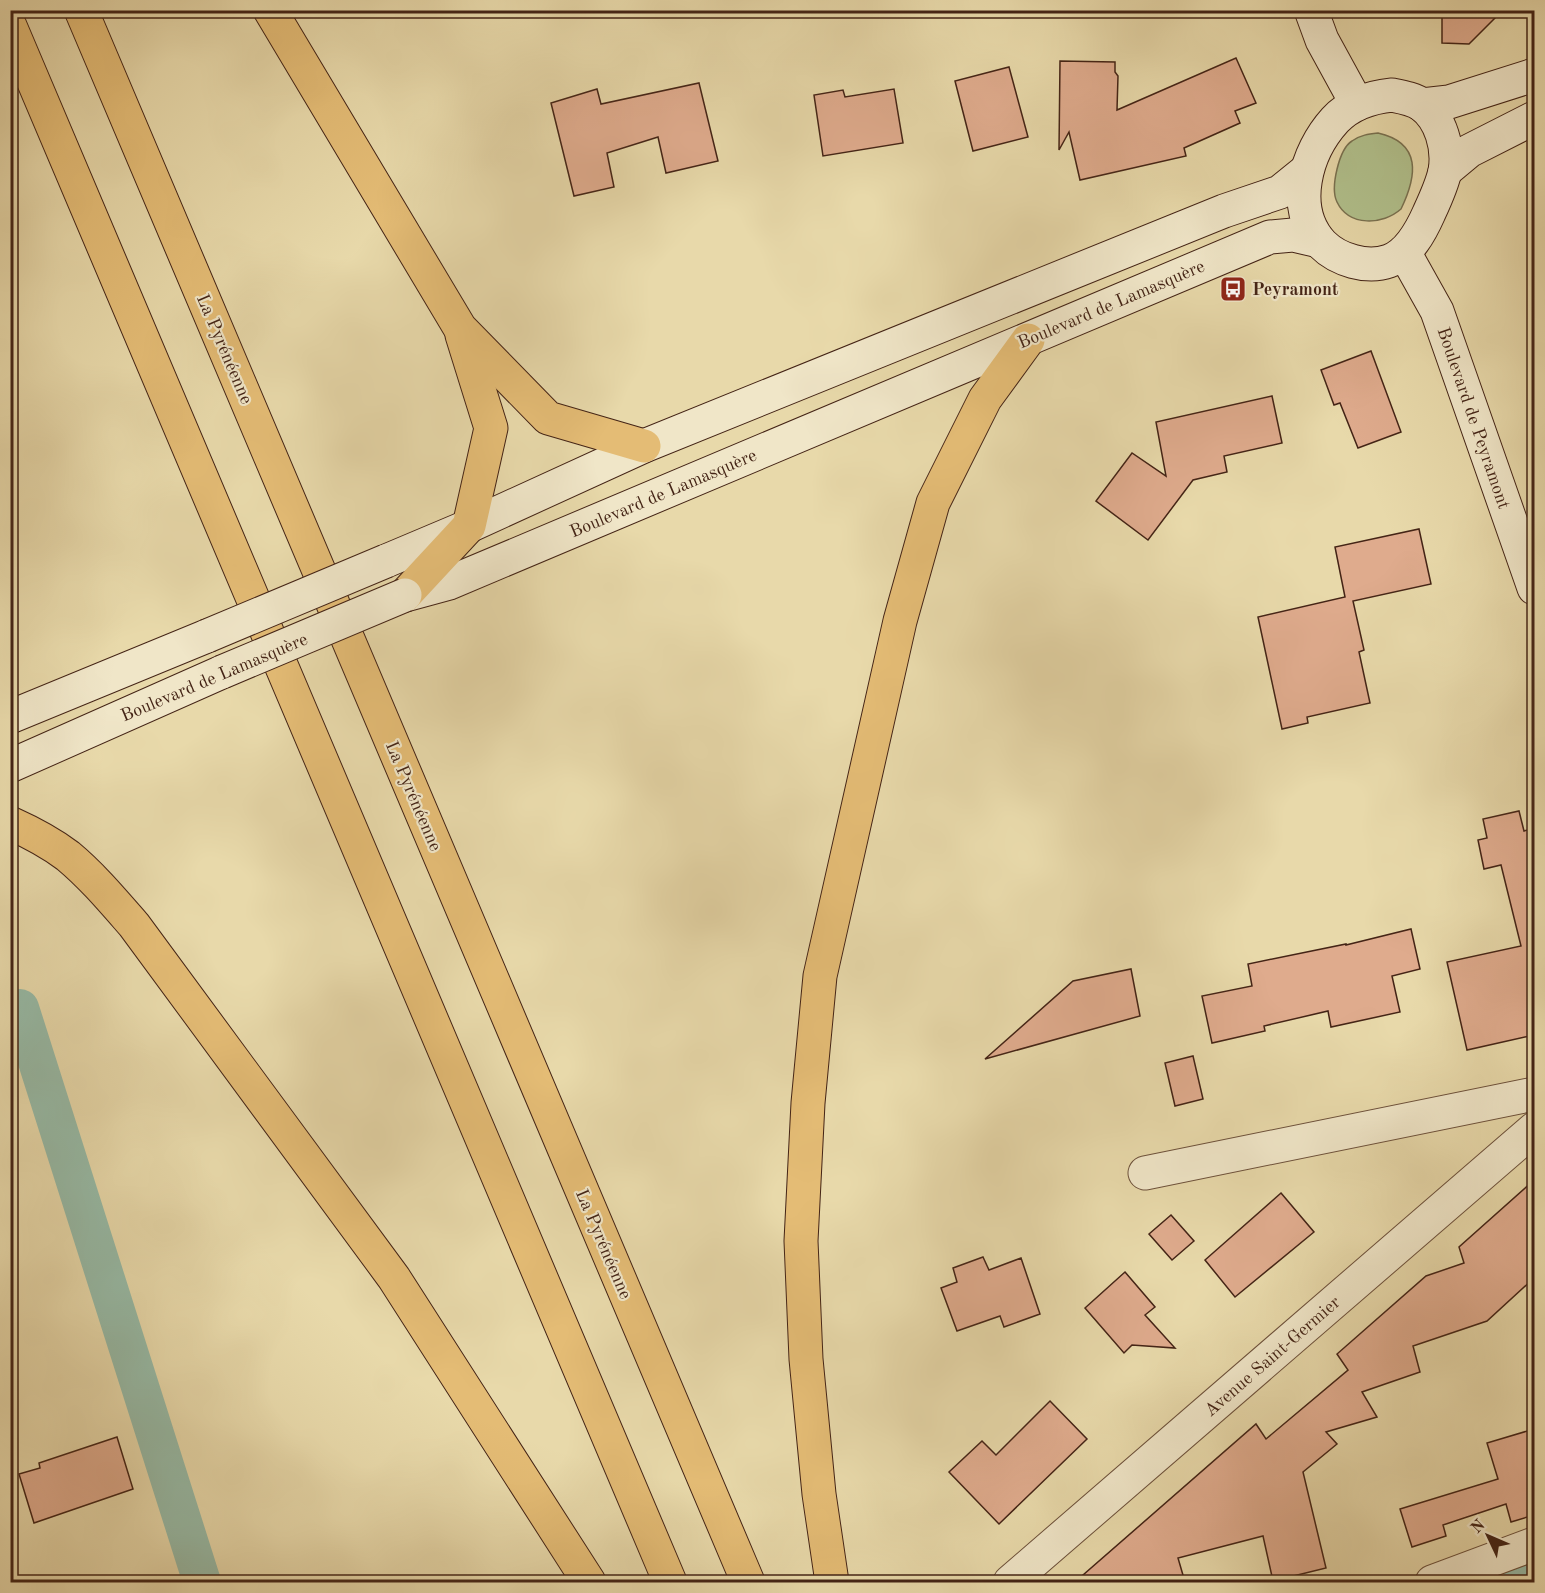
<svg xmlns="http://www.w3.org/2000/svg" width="1545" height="1593" viewBox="0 0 1545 1593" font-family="'Old Standard TT',serif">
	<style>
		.green { fill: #b1c08c; stroke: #7a7251; stroke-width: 1.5 }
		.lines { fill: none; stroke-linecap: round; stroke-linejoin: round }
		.canal { stroke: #97baa6; stroke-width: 38 }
		.building { fill: #dfab8d; stroke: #442416; stroke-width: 1.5 }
		.street-casing { stroke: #6d513b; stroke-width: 35 }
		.secondary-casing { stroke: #442416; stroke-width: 35 }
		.highway-casing { stroke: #442416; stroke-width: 35 }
		.street { stroke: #f0e6c8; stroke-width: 33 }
		.secondary { stroke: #f0e6c8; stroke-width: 33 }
		.highway { stroke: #e4bc75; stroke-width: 33 }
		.secondary-bridge-casing { stroke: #442416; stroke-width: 35; stroke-linecap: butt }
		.secondary-bridge { stroke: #f0e6c8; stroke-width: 33 }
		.labels { text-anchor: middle; stroke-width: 4.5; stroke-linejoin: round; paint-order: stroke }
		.poi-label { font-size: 18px; font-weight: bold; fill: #442416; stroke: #f0e6c8; text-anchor: start }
		.street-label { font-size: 18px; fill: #442416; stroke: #f0e6c8 }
	</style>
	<rect width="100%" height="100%" fill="#e8d9aa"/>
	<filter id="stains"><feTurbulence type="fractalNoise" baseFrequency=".00333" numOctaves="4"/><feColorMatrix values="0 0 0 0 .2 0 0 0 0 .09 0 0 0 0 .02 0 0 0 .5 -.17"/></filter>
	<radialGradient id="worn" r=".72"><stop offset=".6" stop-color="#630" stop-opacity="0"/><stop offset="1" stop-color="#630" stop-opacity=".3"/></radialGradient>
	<path class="green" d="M1378,133C1422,143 1417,176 1401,209C1383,225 1349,227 1337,202C1330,188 1339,149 1352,141C1360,135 1369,134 1378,133Z"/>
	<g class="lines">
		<g class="canal">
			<path d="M10,1010L20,1008L202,1582"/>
			<path d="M1521,1582L1534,1578"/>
		</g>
	</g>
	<g class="building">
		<path d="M1442,10H1503L1469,44L1442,43Z"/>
		<path d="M1236,58L1256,103L1235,111L1240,123L1184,148L1186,156L1080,180L1069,132L1059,150L1060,61L1115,62V72L1118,76L1117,110Z"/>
		<path d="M1009,67L1028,137L973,151L955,81Z"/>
		<path d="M699,83L718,161L666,173L658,137L607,153L614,187L574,196L551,103L597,89L601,104Z"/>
		<path d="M894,89L903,143L823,156L814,95L843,90L845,97Z"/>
		<path d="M1371,351L1401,432L1358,448L1340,403L1334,405L1321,370Z"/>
		<path d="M1272,396L1282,443L1224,456L1227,472L1193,480L1148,540L1096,501L1132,453L1166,476L1156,422Z"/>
		<path d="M1419,529L1431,584L1353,601L1364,650L1359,652L1370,703L1307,717L1308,723L1282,729L1258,617L1345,597L1335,547Z"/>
		<path d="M1519,811L1524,831L1534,828V1035L1467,1050L1447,962L1521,946L1501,865L1484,869L1478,840L1487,838L1483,819Z"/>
		<path d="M1411,929L1420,969L1392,976L1400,1012L1331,1027L1328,1011L1264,1026L1265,1031L1212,1043L1202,996L1252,986L1248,964L1346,944V945Z"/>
		<path d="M1131,969L1140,1016L985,1059L1073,981Z"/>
		<path d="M1193,1056L1203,1099L1175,1106L1165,1063Z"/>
		<path d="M1534,1180V1278L1487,1321L1413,1346L1420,1372L1362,1392L1377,1417L1326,1432L1337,1444L1303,1472L1326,1568L1273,1581L1263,1536L1178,1558L1185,1582H1075L1256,1424L1266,1439L1348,1370L1337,1354L1426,1276L1464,1263L1459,1247Z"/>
		<path d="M1281,1193L1314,1232L1235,1297L1205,1260Z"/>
		<path d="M1171,1215L1194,1241L1172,1260L1149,1234Z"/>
		<path d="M983,1257L989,1270L1021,1258L1040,1314L1004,1327L1000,1316L957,1331L941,1288L957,1282L953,1268Z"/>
		<path d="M1125,1272L1155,1307L1145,1315L1175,1348L1132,1345L1124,1353L1085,1308Z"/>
		<path d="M1050,1401L1087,1439L999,1524L949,1472L982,1441L996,1455Z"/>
		<path d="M1534,1429V1515L1511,1522L1506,1504L1443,1525L1446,1536L1412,1547L1400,1509L1498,1479L1487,1443Z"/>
		<path d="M117,1437L133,1489L34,1523L19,1474L40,1468L39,1463Z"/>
	</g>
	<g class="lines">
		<defs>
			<g id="street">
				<path d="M1145,1173L1534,1094"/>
				<path d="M1010,1582L1534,1129"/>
				<path d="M1432,1582L1534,1544"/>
			</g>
			<g id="secondary">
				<path d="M1311,10L1322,40L1357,104"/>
				<path d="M1392,95C1402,97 1414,99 1422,105C1441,119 1449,148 1445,171C1442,185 1435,200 1429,213C1421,231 1409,254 1389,261C1367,269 1338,260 1322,244C1289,208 1306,152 1335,120C1350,104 1372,97 1392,95Z"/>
				<path d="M1422,105L1449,102L1534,75"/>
				<path d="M1445,171L1469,151L1534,118"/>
				<path d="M1404,252L1437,311L1534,588"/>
				<path d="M386,561L469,526L644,446L1224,211L1280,192L1307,170"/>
				<path d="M405,595L449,583L1270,237L1293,235L1319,241"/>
				<path d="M10,717L207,636"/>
				<path d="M10,766L222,672"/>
			</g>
			<g id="highway">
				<path d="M81,10L748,1582"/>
				<path d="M270,10L460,328L548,418L644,446"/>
				<path d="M10,26L670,1582"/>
				<path d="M405,595L469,526L491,428L462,335"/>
				<path d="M10,823C30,832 51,843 68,856C92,876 113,901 134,925L394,1278L589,1582"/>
				<path d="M832,1582L819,1494L806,1359L801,1241L808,1103L820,976L900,621L933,503L985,399L1028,340"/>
			</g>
		</defs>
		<use href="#street" class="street-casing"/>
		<use href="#secondary" class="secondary-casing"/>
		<use href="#highway" class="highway-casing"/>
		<use href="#street" class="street"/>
		<use href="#secondary" class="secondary"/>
		<use href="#highway" class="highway"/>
		<defs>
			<g id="secondary-bridge">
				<path d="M207,636L386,561"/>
				<path d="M222,672L405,595"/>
			</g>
		</defs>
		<use href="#secondary-bridge" class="secondary-bridge-casing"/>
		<use href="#secondary-bridge" class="secondary-bridge"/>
	</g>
	<defs>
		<symbol id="bus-square" viewBox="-11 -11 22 22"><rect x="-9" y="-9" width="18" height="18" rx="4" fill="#8f2418" stroke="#f0e6c8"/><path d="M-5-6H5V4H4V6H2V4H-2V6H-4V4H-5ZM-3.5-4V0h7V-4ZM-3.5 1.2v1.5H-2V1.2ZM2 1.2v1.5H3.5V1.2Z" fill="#fff"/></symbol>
	</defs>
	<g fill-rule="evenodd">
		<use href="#bus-square" x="1218" y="274" width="30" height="30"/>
	</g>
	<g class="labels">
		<g class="poi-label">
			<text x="1252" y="295">Peyramont</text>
		</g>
		<g class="street-label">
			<text transform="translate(1111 304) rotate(-23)" y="6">Boulevard de Lamasquère</text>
			<text transform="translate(225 349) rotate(67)" y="6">La Pyrénéenne</text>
			<text transform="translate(1474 418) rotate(71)" y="6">Boulevard de Peyramont</text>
			<text transform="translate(663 493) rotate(-23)" y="6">Boulevard de Lamasquère</text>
			<text transform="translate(214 677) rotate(-23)" y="6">Boulevard de Lamasquère</text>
			<text transform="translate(414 796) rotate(67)" y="6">La Pyrénéenne</text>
			<text transform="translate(604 1244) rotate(67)" y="6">La Pyrénéenne</text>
			<text transform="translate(1272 1356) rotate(-41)" y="6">Avenue Saint-Germier</text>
		</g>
	</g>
	<rect width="1545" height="1593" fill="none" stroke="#e8d9aa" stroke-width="36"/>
	<rect x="12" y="12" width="1521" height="1569" fill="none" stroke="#442416" stroke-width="3"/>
	<rect x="18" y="18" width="1509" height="1557" fill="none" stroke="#442416" stroke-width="1.5"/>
	<g transform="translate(1488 1536) rotate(314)" stroke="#f0e6c8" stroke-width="4.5" paint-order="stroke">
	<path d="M0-4.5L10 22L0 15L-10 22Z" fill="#442416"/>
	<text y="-9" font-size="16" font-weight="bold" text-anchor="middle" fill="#442416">N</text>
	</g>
	<rect width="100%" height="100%" filter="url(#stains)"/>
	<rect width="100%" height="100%" fill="url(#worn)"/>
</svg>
